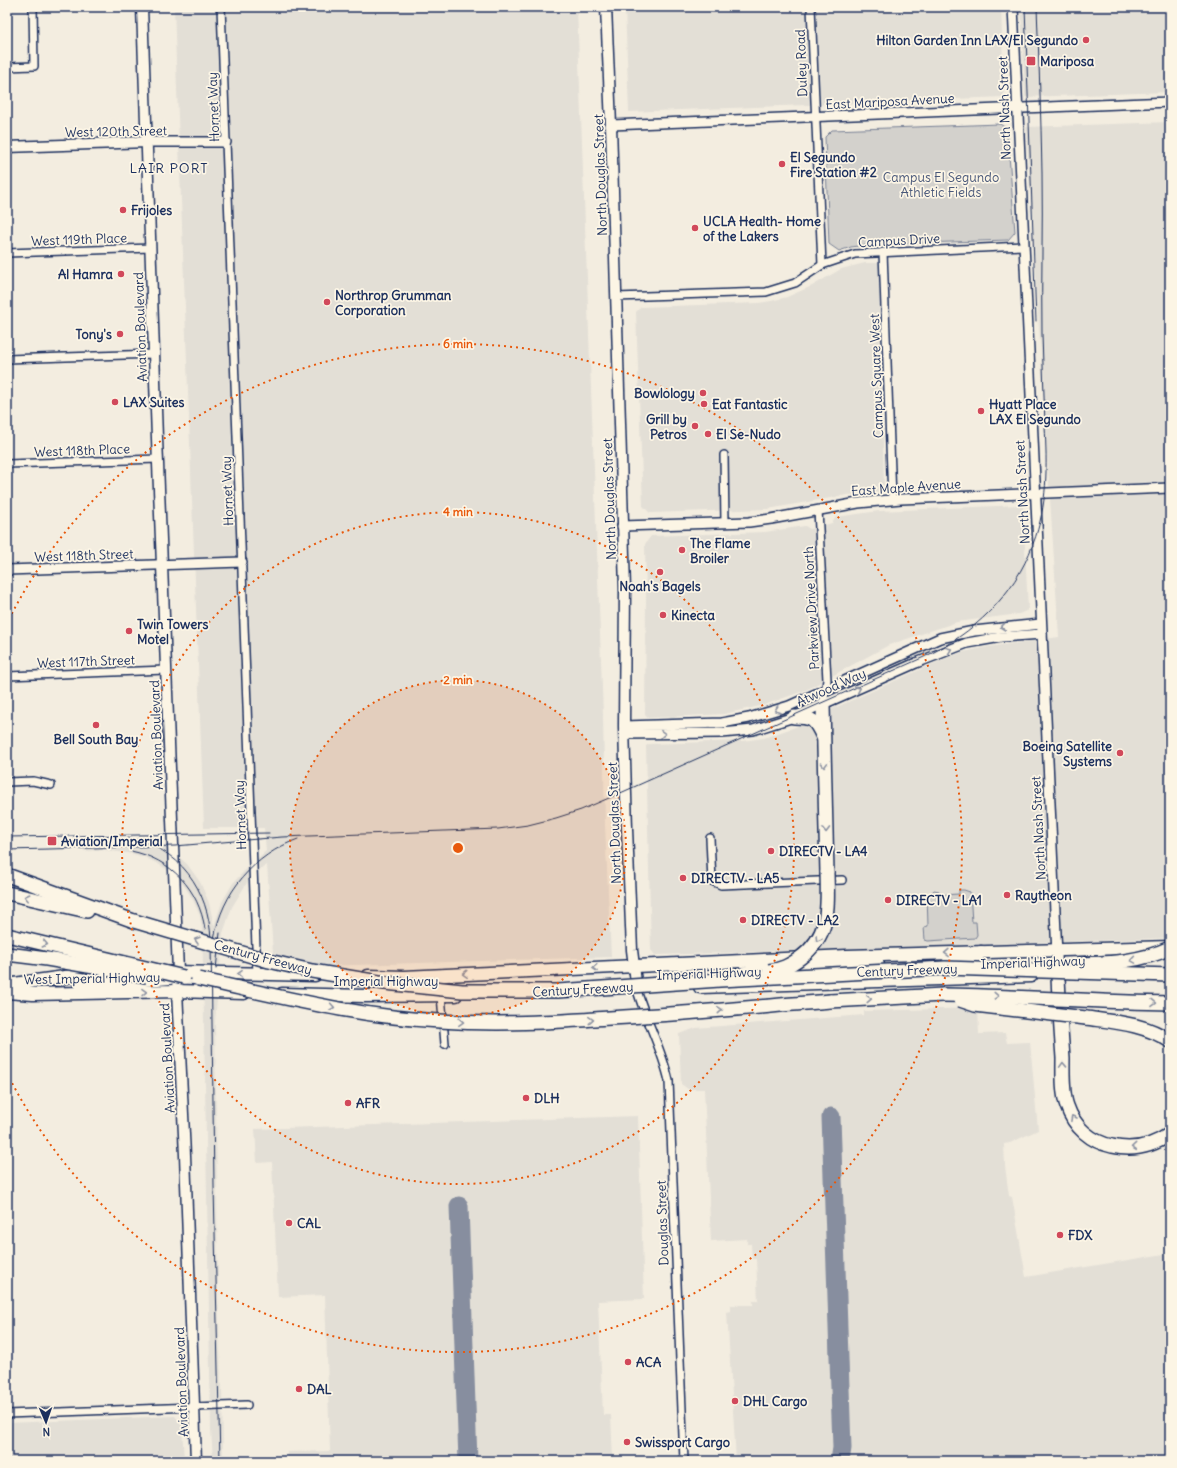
<svg xmlns="http://www.w3.org/2000/svg" width="1177" height="1468" viewBox="0 0 1177 1468" font-family="Delius,sans-serif">
	<style>
		.built { fill: #e3dfd6 }
		.green { fill: #d3d1cc; stroke: #778095 }
		.lines { fill: none; stroke-linecap: round; stroke-linejoin: round }
		.taxiway { stroke: #878e9f; stroke-width: 19 }
		.minor-casing { stroke: #1b2f5e; stroke-width: 10 }
		.tertiary-casing { stroke: #1b2f5e; stroke-width: 12 }
		.secondary-casing { stroke: #1b2f5e; stroke-width: 13 }
		.primary-casing { stroke: #1b2f5e; stroke-width: 15 }
		.motorway-casing { stroke: #1b2f5e; stroke-width: 16 }
		.minor { stroke: #fcf5e5; stroke-width: 7 }
		.tertiary { stroke: #fcf5e5; stroke-width: 9 }
		.secondary { stroke: #fcf5e5; stroke-width: 10 }
		.primary { stroke: #fcf5e5; stroke-width: 12 }
		.motorway { stroke: #fcf5e5; stroke-width: 13 }
		.tram { stroke: #1b2f5e; stroke-width: 1 }
		.motorway-bridge-casing { stroke: #1b2f5e; stroke-width: 16; stroke-linecap: butt }
		.motorway-bridge { stroke: #fcf5e5; stroke-width: 13 }
		.oneway { stroke: #8c92a2 }
		.ring { fill: none; stroke: #e8590c; stroke-width: 2; stroke-dasharray: 2 4 }
		.poi-dot { fill: #d1495b; stroke: #fcf5e5; stroke-width: 1.5 }
		.labels { text-anchor: middle; stroke-width: 3.5; stroke-linejoin: round; paint-order: stroke }
		.poi-label { font-size: 13px; font-weight: bold; fill: #1b2f5e; stroke: #fcf5e5; text-anchor: start }
		.street-label { font-size: 13px; fill: #1b2f5e; stroke: #fcf5e5 }
		.park-label { font-size: 13px; fill: #49587a; stroke: #fcf5e5 }
		.neighbourhood-label { font-size: 14px; letter-spacing: 1px; fill: #1b2f5e; stroke: #fcf5e5 }
		.centre { fill: #e8590c; stroke: #fcf5e5; stroke-width: 2 }
		.ring-label { font-size: 12px; text-anchor: middle; font-weight: bold; fill: #e8590c; stroke: #fcf5e5; stroke-width: 3.5; stroke-linejoin: round; paint-order: stroke }
	</style>
	<rect width="100%" height="100%" fill="#f3ede0"/>
	<filter id="ink" filterUnits="userSpaceOnUse"><feTurbulence type="fractalNoise" baseFrequency=".025" numOctaves="2"/><feDisplacementMap in="SourceGraphic" scale="8" xChannelSelector="R" yChannelSelector="G"/><feConvolveMatrix kernelMatrix="1 2 1 2 8 2 1 2 1" color-interpolation-filters="sRGB"/></filter>
	<g filter="url(#ink)">
		<g class="built">
			<path d="M174,7H577L603,715L605,824L611,957L322,966L273,953L267,864L248,881L232,907L223,933L215,1021L218,1288L221,1382L222,1384L223,1461H213L211,1429L203,966L202,929L200,916L193,900L185,887L172,873L160,865L144,857L133,854L105,850L84,851V849L167,847L187,864L200,882L209,903L214,926L222,902L233,883L248,867L266,851L264,828H204Z"/>
			<path d="M625,7H1001L1004,97L629,112Z"/>
			<path d="M1021,7H1170V92L1025,97Z"/>
			<path d="M1170,122V938L933,947L655,955L651,950L646,746L649,744L742,741L764,738L801,725L830,710L939,661L963,652L987,647L1059,637L1026,127Z"/>
			<path d="M865,263H879L884,489L881,492L847,495L768,509L650,513L643,506L636,312L641,307L759,303L771,301L787,297L812,286L841,269Z"/>
			<path d="M1021,505L1023,507L1028,610L1019,614L957,622L889,645L806,690L764,705L724,714L648,718L645,715L646,598L645,544L651,536L765,532L805,526L810,529L832,523L836,517L879,511Z"/>
			<path d="M978,1008L979,1034L1005,1033L1007,1043L1030,1042L1038,1130L1010,1143L1004,1144L1005,1166L1009,1196L1012,1197L1026,1277L1170,1253V1461H736L727,1312L731,1311V1305H753V1301H758L756,1259H752L751,1244H747V1239L711,1241L704,1089H688L681,1084L679,1034L696,1028L864,1015V1011Z"/>
			<path d="M638,1116L644,1299L598,1301L603,1415H611L613,1461H287V1452L330,1451L325,1295L278,1297L272,1162L257,1163L255,1129Z"/>
			<path d="M175,1416L182,1425L184,1461H7V1423Z"/>
		</g>
		<g class="green">
			<path d="M1000,124L1007,129L1015,232L1008,240L867,245L851,247L839,251L829,244L825,137L832,130Z"/>
			<path d="M934,890L939,891L940,895L959,894V890H964L970,892L972,922H976L977,935L975,938L928,941L925,940L924,927L928,926L927,894H930Z"/>
		</g>
		<g class="lines">
			<g class="taxiway">
				<path d="M831,1117L842,1448L840,1461"/>
				<path d="M459,1206L468,1461"/>
			</g>
			<defs>
				<g id="minor">
					<path d="M221,7L257,974"/>
					<path d="M811,7L822,265"/>
					<path d="M7,67L34,66L33,7"/>
					<path d="M883,252L892,499"/>
					<path d="M7,253L151,248"/>
					<path d="M616,297L766,292L795,283L822,265L855,254L1023,246"/>
					<path d="M7,359L154,354"/>
					<path d="M724,455L725,523"/>
					<path d="M7,464L158,459"/>
					<path d="M818,510L827,680L823,705"/>
					<path d="M7,676L166,670"/>
					<path d="M7,782L33,781L51,785"/>
					<path d="M710,838L712,881L721,885L842,880"/>
					<path d="M637,990C646,1021 662,1049 669,1081L684,1461"/>
					<path d="M441,995L445,1044"/>
					<path d="M7,1414L247,1405"/>
				</g>
				<g id="tertiary">
					<path d="M1013,7L1058,976"/>
					<path d="M611,125C798,118 984,109 1170,102"/>
					<path d="M147,142H226"/>
					<path d="M622,526L749,522L771,519L858,503L901,499L1170,488"/>
					<path d="M7,570L242,562"/>
					<path d="M624,726L722,723L749,718L789,706L940,638L974,631L1041,624"/>
					<path d="M624,734L722,733L753,730L794,717L916,663L967,643L1001,637L1042,634"/>
				</g>
				<g id="secondary">
					<path d="M142,7L157,438L178,972L177,991L185,1155L196,1461"/>
					<path d="M606,7L611,125L625,589L624,726L627,829L632,950L637,990"/>
					<path d="M7,147L147,142"/>
				</g>
				<g id="primary">
					<path d="M948,963L974,960L981,952"/>
					<path d="M172,972L315,975"/>
					<path d="M368,976L404,977L847,956L1170,947"/>
					<path d="M736,980L741,974L755,970L878,965"/>
					<path d="M80,985L170,978L177,972"/>
					<path d="M700,987L1031,976"/>
					<path d="M7,988L14,984L72,976L114,973"/>
					<path d="M7,992L33,994L177,991L244,993"/>
					<path d="M282,994L365,996L456,995"/>
				</g>
				<g id="motorway">
					<path d="M823,705L827,873"/>
					<path d="M794,717C813,717 815,720 823,737"/>
					<path d="M7,875L134,921"/>
					<path d="M7,893L87,911"/>
					<path d="M1058,976C1059,1003 1061,1030 1063,1058C1063,1072 1062,1093 1067,1106C1074,1127 1091,1142 1112,1146C1133,1151 1153,1146 1170,1134"/>
					<path d="M830,1001L943,995"/>
					<path d="M1086,1018C1115,1022 1146,1024 1170,1041"/>
				</g>
			</defs>
			<use href="#minor" class="minor-casing"/>
			<use href="#tertiary" class="tertiary-casing"/>
			<use href="#secondary" class="secondary-casing"/>
			<use href="#primary" class="primary-casing"/>
			<use href="#motorway" class="motorway-casing"/>
			<use href="#minor" class="minor"/>
			<use href="#tertiary" class="tertiary"/>
			<use href="#secondary" class="secondary"/>
			<use href="#primary" class="primary"/>
			<use href="#motorway" class="motorway"/>
			<g class="tram">
				<path d="M1025,7L1036,321"/>
				<path d="M7,837L269,833"/>
				<path d="M128,838C180,847 209,890 211,940L214,1187L220,1461"/>
				<path d="M7,850L175,846L282,837L498,829L528,825L556,818L581,810L616,795L924,657C973,634 1014,596 1033,544C1048,505 1047,466 1045,426C1044,395 1043,365 1042,334C1041,280 1043,226 1042,172C1041,117 1039,62 1037,7"/>
				<path d="M131,851C171,859 199,889 205,929"/>
				<path d="M214,939C222,892 254,855 298,839"/>
				<path d="M216,969L220,933"/>
			</g>
			<defs>
				<g id="motorway-bridge">
					<path d="M134,921L269,961L312,971L385,983L462,991H558L720,980L945,968L1170,975"/>
					<path d="M7,935L184,977"/>
					<path d="M7,954L47,959L147,976"/>
					<path d="M1078,964C1110,963 1140,962 1170,948"/>
					<path d="M769,971C782,969 789,966 800,958C830,936 828,908 827,873"/>
					<path d="M198,979C278,996 358,1017 440,1021C497,1025 553,1022 610,1018C683,1014 756,1007 830,1001"/>
					<path d="M943,995C1019,996 1094,1002 1170,1003"/>
					<path d="M960,1000L975,1005L1086,1018"/>
				</g>
			</defs>
			<use href="#motorway-bridge" class="motorway-bridge-casing"/>
			<use href="#motorway-bridge" class="motorway-bridge"/>
		</g>
		<defs><path id="oneway-chevron" d="M-2-3.5L2.5 0L-2 3.5" fill="none" stroke-width="1.6" stroke-linecap="round" stroke-linejoin="round"/></defs>
		<g class="oneway">
			<use href="#oneway-chevron" transform="translate(1003 627) rotate(174)"/>
			<use href="#oneway-chevron" transform="translate(949 650) rotate(-21)"/>
			<use href="#oneway-chevron" transform="translate(858 689) rotate(-24)"/>
			<use href="#oneway-chevron" transform="translate(777 710) rotate(161)"/>
			<use href="#oneway-chevron" transform="translate(663 734) rotate(-2)"/>
			<use href="#oneway-chevron" transform="translate(824 765) rotate(88)"/>
			<use href="#oneway-chevron" transform="translate(826 830) rotate(89)"/>
			<use href="#oneway-chevron" transform="translate(27 897) rotate(-167)"/>
			<use href="#oneway-chevron" transform="translate(818 939) rotate(121)"/>
			<use href="#oneway-chevron" transform="translate(197 940) rotate(-164)"/>
			<use href="#oneway-chevron" transform="translate(45 944) rotate(13)"/>
			<use href="#oneway-chevron" transform="translate(947 953) rotate(178)"/>
			<use href="#oneway-chevron" transform="translate(1133 960) rotate(171)"/>
			<use href="#oneway-chevron" transform="translate(595 968) rotate(177)"/>
			<use href="#oneway-chevron" transform="translate(240 974) rotate(-178)"/>
			<use href="#oneway-chevron" transform="translate(465 974) rotate(177)"/>
			<use href="#oneway-chevron" transform="translate(144 992) rotate(-1)"/>
			<use href="#oneway-chevron" transform="translate(996 996) rotate(3)"/>
			<use href="#oneway-chevron" transform="translate(869 999) rotate(-3)"/>
			<use href="#oneway-chevron" transform="translate(1154 1003) rotate(1)"/>
			<use href="#oneway-chevron" transform="translate(332 1007) rotate(10)"/>
			<use href="#oneway-chevron" transform="translate(720 1010) rotate(-5)"/>
			<use href="#oneway-chevron" transform="translate(591 1020) rotate(-4)"/>
			<use href="#oneway-chevron" transform="translate(461 1022) rotate(3)"/>
			<use href="#oneway-chevron" transform="translate(1063 1065) rotate(-92)"/>
			<use href="#oneway-chevron" transform="translate(1073 1118) rotate(-119)"/>
			<use href="#oneway-chevron" transform="translate(1134 1147) rotate(175)"/>
		</g>
	</g>
	<circle cx="458" cy="848" r="168" fill="#e8590c" fill-opacity=".12"/>
	<g class="ring">
		<circle cx="458" cy="848" r="168"/>
		<circle cx="458" cy="848" r="336"/>
		<path d="M9 619A504 504 0 1 1 9 1077"/>
	</g>
	<g class="poi-dot">
		<circle cx="1086" cy="40" r="4"/>
		<rect x="1026" y="56" width="10" height="10" rx="2"/>
		<circle cx="782" cy="164" r="4"/>
		<circle cx="123" cy="210" r="4"/>
		<circle cx="695" cy="228" r="4"/>
		<circle cx="121" cy="274" r="4"/>
		<circle cx="327" cy="302" r="4"/>
		<circle cx="120" cy="334" r="4"/>
		<circle cx="703" cy="393" r="4"/>
		<circle cx="115" cy="402" r="4"/>
		<circle cx="704" cy="404" r="4"/>
		<circle cx="981" cy="411" r="4"/>
		<circle cx="695" cy="426" r="4"/>
		<circle cx="708" cy="434" r="4"/>
		<circle cx="682" cy="550" r="4"/>
		<circle cx="660" cy="572" r="4"/>
		<circle cx="663" cy="615" r="4"/>
		<circle cx="129" cy="631" r="4"/>
		<circle cx="96" cy="725" r="4"/>
		<circle cx="1120" cy="753" r="4"/>
		<rect x="47" y="836" width="10" height="10" rx="2"/>
		<circle cx="771" cy="851" r="4"/>
		<circle cx="683" cy="878" r="4"/>
		<circle cx="1007" cy="895" r="4"/>
		<circle cx="888" cy="900" r="4"/>
		<circle cx="743" cy="920" r="4"/>
		<circle cx="526" cy="1098" r="4"/>
		<circle cx="348" cy="1103" r="4"/>
		<circle cx="289" cy="1223" r="4"/>
		<circle cx="1060" cy="1235" r="4"/>
		<circle cx="628" cy="1362" r="4"/>
		<circle cx="299" cy="1389" r="4"/>
		<circle cx="735" cy="1401" r="4"/>
		<circle cx="627" cy="1442" r="4"/>
	</g>
	<g class="labels">
		<g class="poi-label">
			<text x="1078" y="45" text-anchor="end">Hilton Garden Inn LAX/El Segundo</text>
			<text x="1040" y="66">Mariposa</text>
			<text x="790" y="162">El Segundo<tspan x="790" dy="15">Fire Station #2</tspan></text>
			<text x="131" y="215">Frijoles</text>
			<text x="703" y="226">UCLA Health- Home<tspan x="703" dy="15">of the Lakers</tspan></text>
			<text x="113" y="279" text-anchor="end">Al Hamra</text>
			<text x="335" y="300">Northrop Grumman<tspan x="335" dy="15">Corporation</tspan></text>
			<text x="112" y="339" text-anchor="end">Tony's</text>
			<text x="695" y="398" text-anchor="end">Bowlology</text>
			<text x="123" y="407">LAX Suites</text>
			<text x="712" y="409">Eat Fantastic</text>
			<text x="989" y="409">Hyatt Place<tspan x="989" dy="15">LAX El Segundo</tspan></text>
			<text x="687" y="424" text-anchor="end">Grill by<tspan x="687" dy="15">Petros</tspan></text>
			<text x="716" y="439">El Se-Nudo</text>
			<text x="690" y="548">The Flame<tspan x="690" dy="15">Broiler</tspan></text>
			<text x="660" y="591" text-anchor="middle">Noah's Bagels</text>
			<text x="671" y="620">Kinecta</text>
			<text x="137" y="629">Twin Towers<tspan x="137" dy="15">Motel</tspan></text>
			<text x="96" y="744" text-anchor="middle">Bell South Bay</text>
			<text x="1112" y="751" text-anchor="end">Boeing Satellite<tspan x="1112" dy="15">Systems</tspan></text>
			<text x="61" y="846">Aviation/Imperial</text>
			<text x="779" y="856">DIRECTV - LA4</text>
			<text x="691" y="883">DIRECTV - LA5</text>
			<text x="1015" y="900">Raytheon</text>
			<text x="896" y="905">DIRECTV - LA1</text>
			<text x="751" y="925">DIRECTV - LA2</text>
			<text x="534" y="1103">DLH</text>
			<text x="356" y="1108">AFR</text>
			<text x="297" y="1228">CAL</text>
			<text x="1068" y="1240">FDX</text>
			<text x="636" y="1367">ACA</text>
			<text x="307" y="1394">DAL</text>
			<text x="743" y="1406">DHL Cargo</text>
			<text x="635" y="1447">Swissport Cargo</text>
		</g>
		<g class="street-label">
			<text transform="translate(801 63) rotate(-92)" y="5">Duley Road</text>
			<text transform="translate(890 101) rotate(-3)" y="5">East Mariposa Avenue</text>
			<text transform="translate(213 107) rotate(-92)" y="5">Hornet Way</text>
			<text transform="translate(1004 108) rotate(-92)" y="5">North Nash Street</text>
			<text transform="translate(116 131) rotate(-1)" y="5">West 120th Street</text>
			<text transform="translate(600 175) rotate(-92)" y="5">North Douglas Street</text>
			<text transform="translate(79 239) rotate(-2)" y="5">West 119th Place</text>
			<text transform="translate(899 240) rotate(-3)" y="5">Campus Drive</text>
			<text transform="translate(140 327) rotate(-92)" y="5">Aviation Boulevard</text>
			<text transform="translate(876 376) rotate(-92)" y="5">Campus Square West</text>
			<text transform="translate(82 450) rotate(-2)" y="5">West 118th Place</text>
			<text transform="translate(906 487) rotate(-4)" y="5">East Maple Avenue</text>
			<text transform="translate(227 491) rotate(-92)" y="5">Hornet Way</text>
			<text transform="translate(1022 492) rotate(-93)" y="5">North Nash Street</text>
			<text transform="translate(609 499) rotate(-92)" y="5">North Douglas Street</text>
			<text transform="translate(84 555) rotate(-2)" y="5">West 118th Street</text>
			<text transform="translate(811 608) rotate(-93)" y="5">Parkview Drive North</text>
			<text transform="translate(86 661) rotate(-2)" y="5">West 117th Street</text>
			<text transform="translate(831 687) rotate(-24)" y="5">Atwood Way</text>
			<text transform="translate(156 735) rotate(-92)" y="5">Aviation Boulevard</text>
			<text transform="translate(240 815) rotate(-92)" y="5">Hornet Way</text>
			<text transform="translate(614 823) rotate(-92)" y="5">North Douglas Street</text>
			<text transform="translate(1038 828) rotate(-93)" y="5">North Nash Street</text>
			<text transform="translate(263 957) rotate(15)" y="5">Century Freeway</text>
			<text transform="translate(1033 962) rotate(-2)" y="5">Imperial Highway</text>
			<text transform="translate(907 970) rotate(-2)" y="5">Century Freeway</text>
			<text transform="translate(709 973) rotate(-2)" y="5">Imperial Highway</text>
			<text transform="translate(92 978) rotate(-1)" y="5">West Imperial Highway</text>
			<text x="386" y="986">Imperial Highway</text>
			<text transform="translate(583 989) rotate(-3)" y="5">Century Freeway</text>
			<text transform="translate(167 1058) rotate(-93)" y="5">Aviation Boulevard</text>
			<text transform="translate(662 1223) rotate(-92)" y="5">Douglas Street</text>
			<text transform="translate(181 1382) rotate(-92)" y="5">Aviation Boulevard</text>
		</g>
		<g class="park-label">
			<text x="941" y="182">Campus El Segundo<tspan x="941" dy="15">Athletic Fields</tspan></text>
		</g>
		<g class="neighbourhood-label">
			<text x="169" y="173">LAIR PORT</text>
		</g>
	</g>
	<circle cx="458" cy="848" r="6" class="centre"/>
	<g class="ring-label">
		<text x="458" y="348">6 min</text>
		<text x="458" y="516">4 min</text>
		<text x="458" y="684">2 min</text>
	</g>
	<rect width="1177" height="1468" fill="none" stroke="#fcf5e5" stroke-width="24"/>
	<rect x="12" y="12" width="1153" height="1444" fill="none" stroke="#1b2f5e" stroke-width="1.5" filter="url(#ink)"/>
	<g transform="translate(46 1422) rotate(178)" stroke="#fcf5e5" stroke-width="3" paint-order="stroke">
	<path d="M0-3L7 15L0 10L-7 15Z" fill="#1b2f5e"/>
	<text y="-6" font-size="11" font-weight="bold" text-anchor="middle" fill="#1b2f5e">N</text>
	</g>
</svg>
